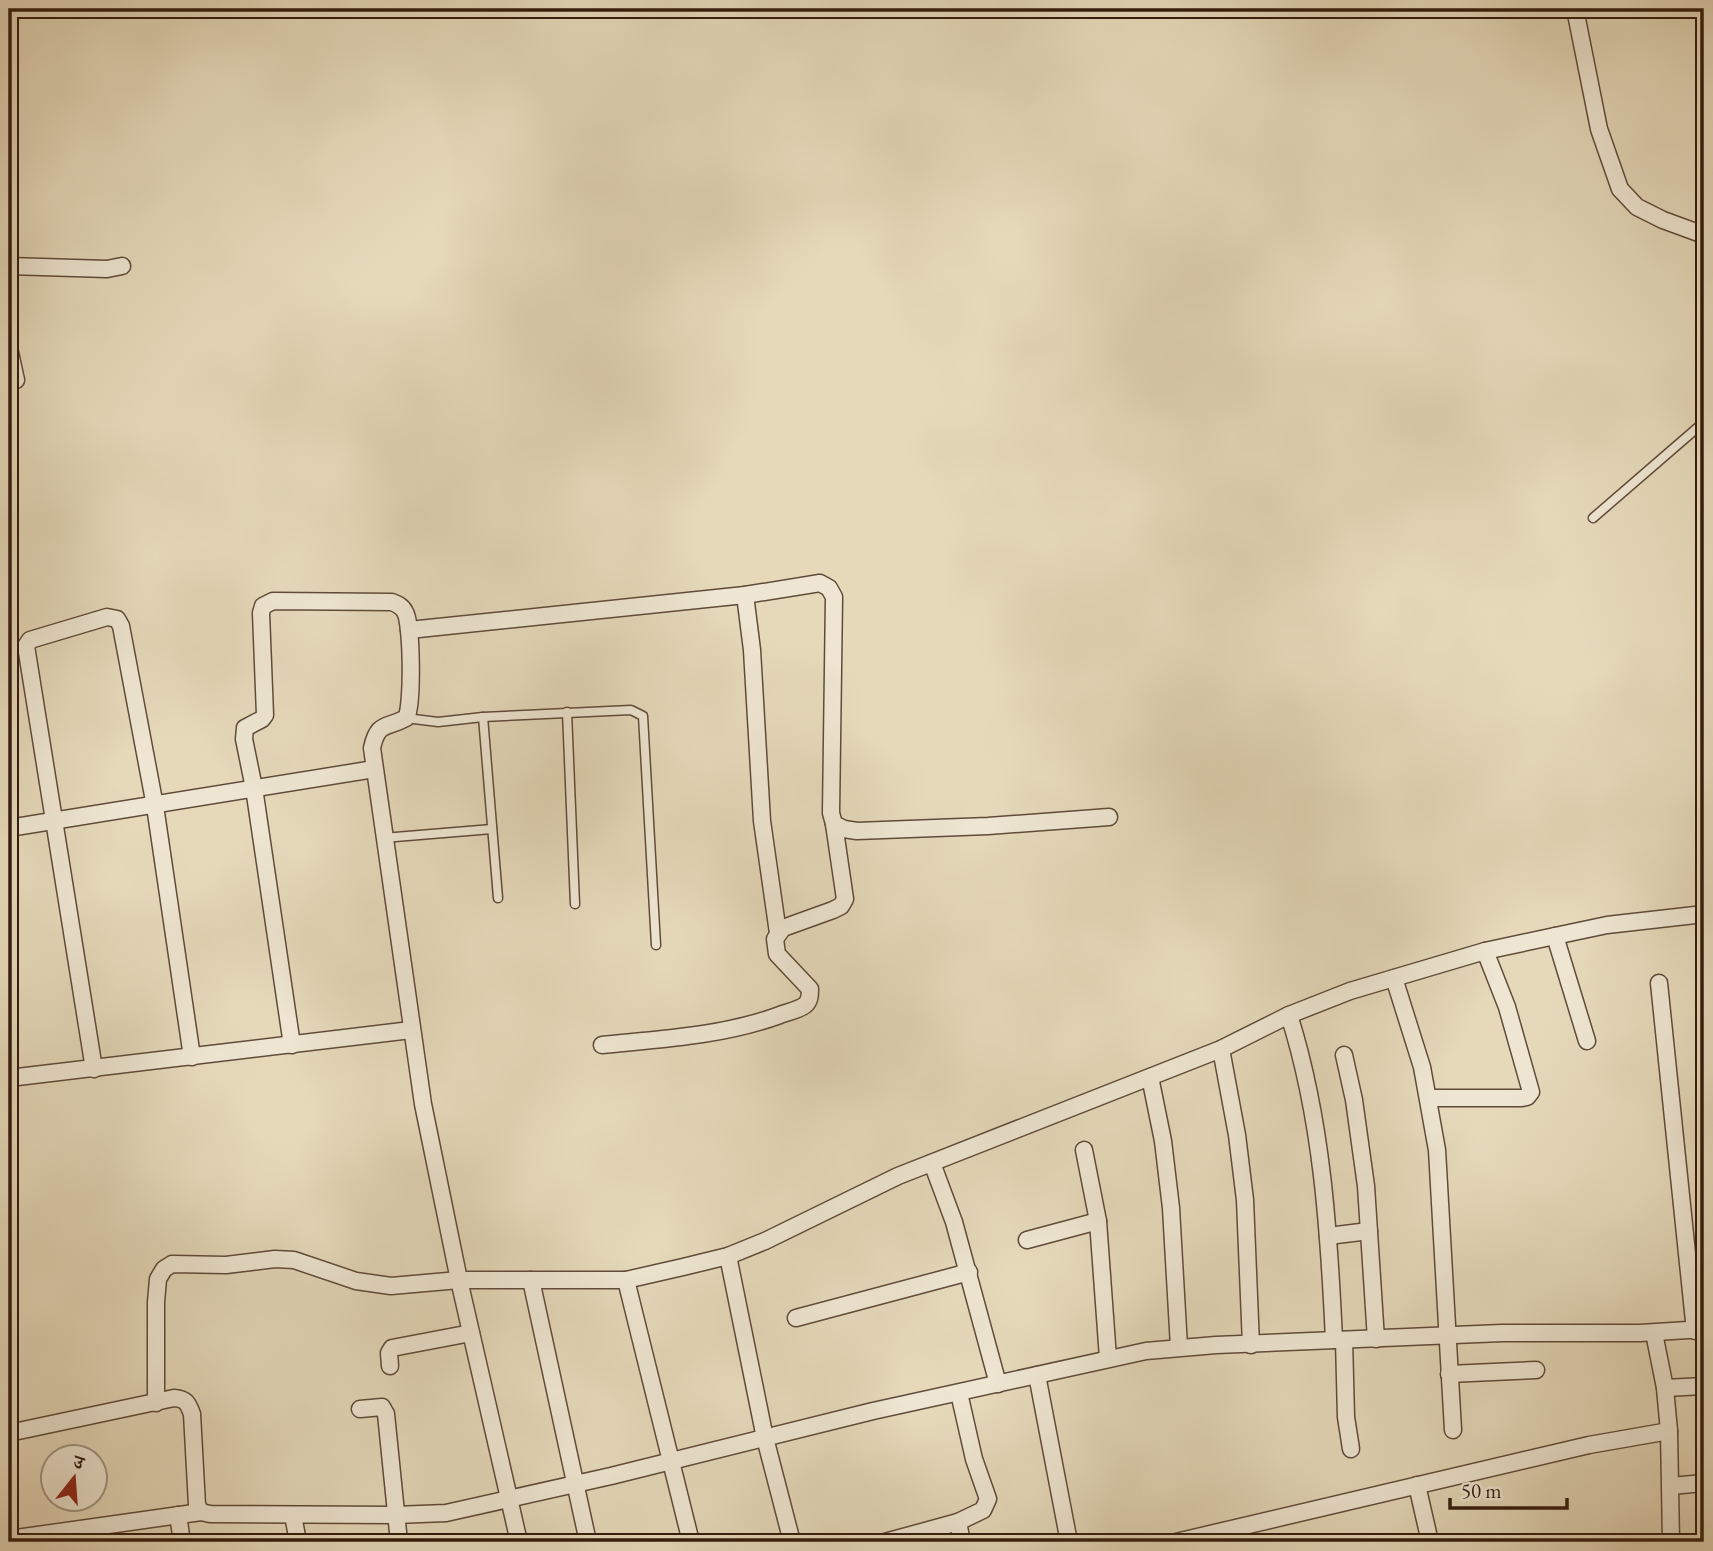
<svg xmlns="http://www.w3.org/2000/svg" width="1713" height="1551" viewBox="0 0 1713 1551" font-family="'EB Garamond','Noto Serif Devanagari',serif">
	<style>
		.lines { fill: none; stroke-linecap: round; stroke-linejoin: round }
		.lane-casing { stroke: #604b3a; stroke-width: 11 }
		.street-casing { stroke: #604b3a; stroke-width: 19 }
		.lane { stroke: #eee6d2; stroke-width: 8 }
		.street { stroke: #eee6d2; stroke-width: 16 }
	</style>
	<rect width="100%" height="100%" fill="#e5d9ba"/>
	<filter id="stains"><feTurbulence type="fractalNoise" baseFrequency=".00286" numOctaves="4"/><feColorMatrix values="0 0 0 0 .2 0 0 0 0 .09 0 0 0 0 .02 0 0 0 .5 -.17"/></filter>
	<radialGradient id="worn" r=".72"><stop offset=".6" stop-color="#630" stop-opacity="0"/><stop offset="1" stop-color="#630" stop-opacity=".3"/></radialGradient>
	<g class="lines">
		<defs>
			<g id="lane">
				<path d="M1593,518L1704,422"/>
				<path d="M567,712L575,904"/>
				<path d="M483,717L498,898"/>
				<path d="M406,718L438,722L483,717L631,710L643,716L656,945"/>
				<path d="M383,838L492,829"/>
			</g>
			<g id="street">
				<path d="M1575,9L1599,129L1620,189L1637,207L1663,220L1704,235"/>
				<path d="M9,266L107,269L122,266"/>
				<path d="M9,348L16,380"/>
				<path d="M745,595L752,650L762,821L778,933"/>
				<path d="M409,630L745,595L820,583L829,588L834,597L831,813L834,824L844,829L857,831L988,826L1109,817"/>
				<path d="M9,828L374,769"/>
				<path d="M1555,936L1587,1041"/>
				<path d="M1394,978L1422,1067L1437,1150L1453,1430"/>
				<path d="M1659,983L1695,1331"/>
				<path d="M1289,1015C1322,1119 1329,1231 1334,1340"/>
				<path d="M292,1045L254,788L244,739L245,728L262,719L265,715L261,613L263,606L273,601L392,602C397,604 402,606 405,612C412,624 413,706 406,718C386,729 378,721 372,748L423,1104L459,1280L519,1542"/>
				<path d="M602,1045C662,1039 723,1036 780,1015C787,1012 799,1010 805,1005C810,1001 810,995 810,989L777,954L775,939L783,928L833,910L841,906L845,899L834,824"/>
				<path d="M1221,1049L1237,1135L1245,1200L1251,1345"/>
				<path d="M1344,1055L1354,1100L1366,1186L1376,1339"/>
				<path d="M94,1069L26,646L30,640L107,617L117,619L121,626L155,806L192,1057"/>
				<path d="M1150,1077L1163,1141L1171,1208L1179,1347"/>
				<path d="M9,1078L411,1030"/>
				<path d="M1428,1098H1522L1527,1097L1531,1092L1507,1007L1485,951"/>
				<path d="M1084,1150L1098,1221L1108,1358"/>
				<path d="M932,1163L954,1222L998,1384"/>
				<path d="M1328,1236L1369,1231"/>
				<path d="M1027,1240L1098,1221"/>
				<path d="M728,1256L765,1438L792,1542"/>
				<path d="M531,1280L588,1542"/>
				<path d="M626,1280L691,1542"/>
				<path d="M796,1318L969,1272"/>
				<path d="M1654,1333L1665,1388L1669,1431L1671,1542"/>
				<path d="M1344,1340L1346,1417L1351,1449"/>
				<path d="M390,1366L389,1353L392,1348L471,1333"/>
				<path d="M1449,1374L1536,1370"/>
				<path d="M1037,1375L1069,1542"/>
				<path d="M1665,1388L1704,1386"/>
				<path d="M959,1393L974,1459L988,1499L983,1510L958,1522L962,1542"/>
				<path d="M156,1403V1302L158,1279L164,1269L172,1264L226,1265L275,1259L294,1260L356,1281L391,1286L459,1280H626L683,1267L728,1256L765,1241L898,1176L1221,1049L1289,1015L1350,991L1485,951L1555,936L1607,925L1704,914"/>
				<path d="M360,1409L382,1407L386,1414L399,1542"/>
				<path d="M9,1433L174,1398C186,1399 188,1403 192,1414L197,1505L201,1512L210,1514L395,1515L446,1513L611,1476L873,1411L1146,1351L1216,1345L1502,1333H1640L1704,1329"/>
				<path d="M1417,1485L1430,1542"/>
				<path d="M1671,1486L1704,1483"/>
				<path d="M178,1515L182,1542"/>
				<path d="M293,1515L298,1542"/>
				<path d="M9,1539L201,1512"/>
				<path d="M885,1542L958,1522"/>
				<path d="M1176,1542L1589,1445L1669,1431"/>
			</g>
		</defs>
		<use href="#lane" class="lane-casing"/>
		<use href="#street" class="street-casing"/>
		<use href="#lane" class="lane"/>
		<use href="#street" class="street"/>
	</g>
	<rect width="1713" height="1551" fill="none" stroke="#e5d9ba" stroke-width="35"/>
	<rect x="10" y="10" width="1692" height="1530" fill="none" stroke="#341c0f" stroke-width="3.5"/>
	<rect x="18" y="18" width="1678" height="1516" fill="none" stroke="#341c0f" stroke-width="2"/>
	<g transform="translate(74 1478) rotate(17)"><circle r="33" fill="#eee6d2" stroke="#a49584" stroke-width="2"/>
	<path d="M0-5L12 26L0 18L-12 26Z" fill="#8f2418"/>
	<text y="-10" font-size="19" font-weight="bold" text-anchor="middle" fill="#341c0f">उ</text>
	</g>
	<path d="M1450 1498v10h117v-10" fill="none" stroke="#341c0f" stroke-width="3.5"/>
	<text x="1461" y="1498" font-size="21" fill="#341c0f" stroke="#eee6d2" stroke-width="5" paint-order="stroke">50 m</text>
	<rect width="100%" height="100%" filter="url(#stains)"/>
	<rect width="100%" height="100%" fill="url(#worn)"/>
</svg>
